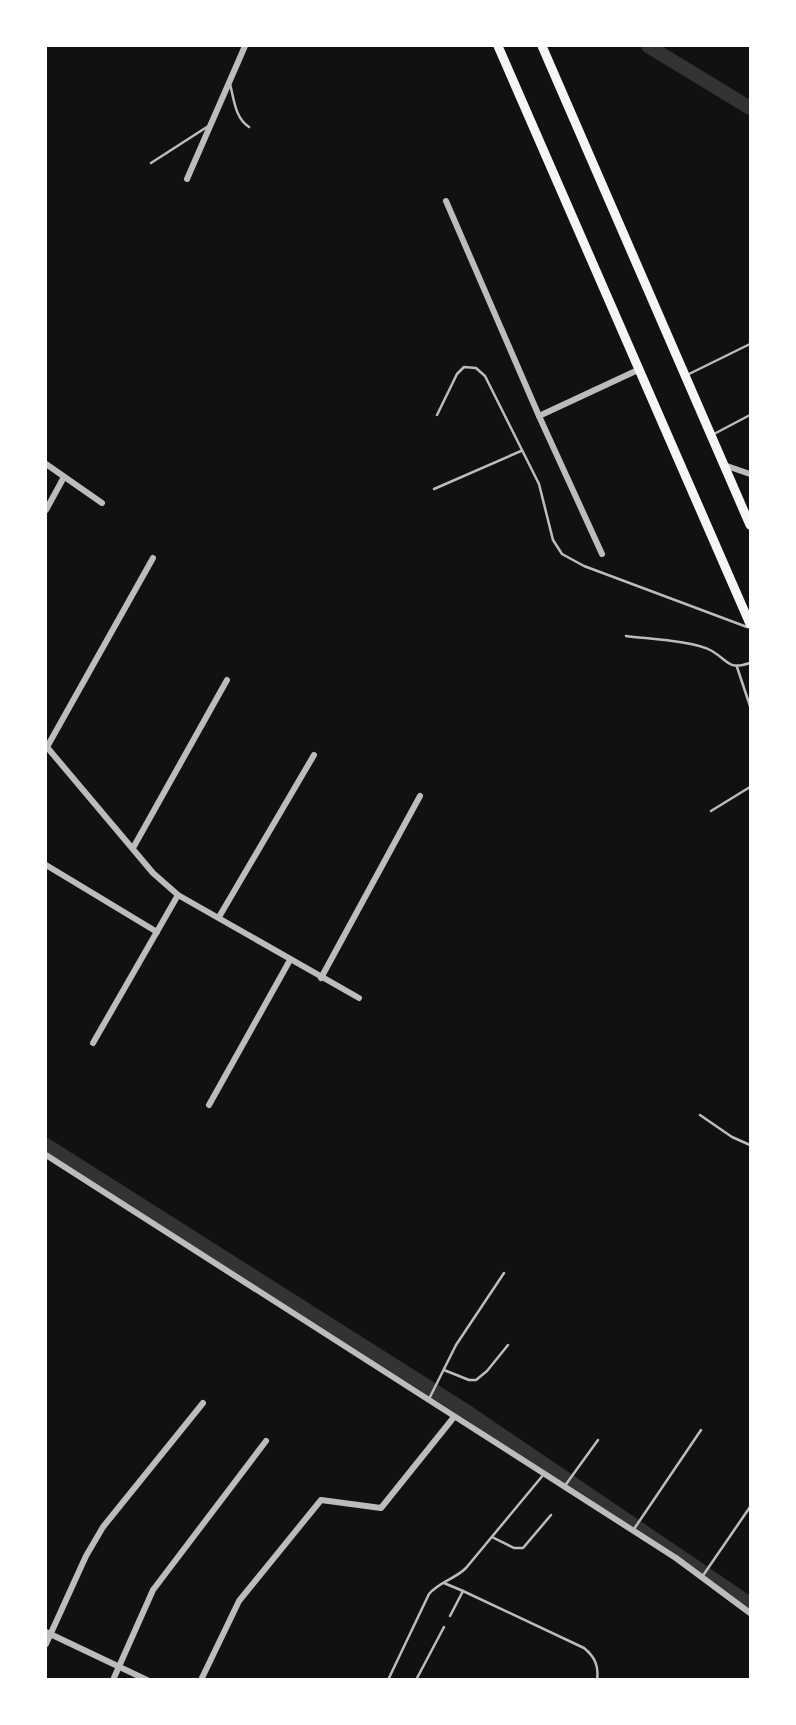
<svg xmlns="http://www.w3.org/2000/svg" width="796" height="1725" viewBox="0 0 796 1725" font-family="Arial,sans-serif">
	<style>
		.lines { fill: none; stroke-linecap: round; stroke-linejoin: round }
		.canal { stroke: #333; stroke-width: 14 }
		.service { stroke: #bcbcbc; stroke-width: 2.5 }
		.minor { stroke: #bcbcbc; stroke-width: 6 }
		.primary { stroke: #f5f5f5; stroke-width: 9 }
	</style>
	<rect width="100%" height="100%" fill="#111"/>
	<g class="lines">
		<g class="canal">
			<path d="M648,46L750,108"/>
			<path d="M46,1145L469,1413L750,1604"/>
		</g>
		<g class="service">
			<path d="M230,84C234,99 235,118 249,127"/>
			<path d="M151,163L210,125"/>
			<path d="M689,374L750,344"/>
			<path d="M437,415L457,374L464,367L476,368L485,376L539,484L553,540L562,554L584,566L747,627"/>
			<path d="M714,434L750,415"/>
			<path d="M434,489L521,451"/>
			<path d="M626,636C648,639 695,641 712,651C730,662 728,670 750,663"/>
			<path d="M737,667L750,706"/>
			<path d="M711,811L750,787"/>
			<path d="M700,1115L732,1137L750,1145"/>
			<path d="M444,1370L469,1380H476L487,1371L508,1345"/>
			<path d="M429,1399L456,1345L504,1273"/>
			<path d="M564,1487L598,1440"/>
			<path d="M634,1529L701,1430"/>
			<path d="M492,1537L514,1548H523L551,1515"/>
			<path d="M702,1577L750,1507"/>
			<path d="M444,1583L463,1591"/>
			<path d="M450,1616L463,1591L584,1648C595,1657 599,1666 597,1680"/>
			<path d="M388,1680L429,1594C439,1582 455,1579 466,1568L544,1474"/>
			<path d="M416,1680L444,1627"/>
		</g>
		<g class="minor">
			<path d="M187,179L245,46"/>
			<path d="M446,201L539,416L640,369"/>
			<path d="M539,416L602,554"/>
			<path d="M46,464L102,503"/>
			<path d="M724,465L750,474"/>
			<path d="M46,510L64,477"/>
			<path d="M46,746L153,873L178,895L359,998"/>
			<path d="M47,747L153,558"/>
			<path d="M133,848L227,680"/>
			<path d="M46,865L157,932"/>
			<path d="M219,917L314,755"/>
			<path d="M321,978L420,796"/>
			<path d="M93,1043L178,895"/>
			<path d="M209,1105L290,960"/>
			<path d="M46,1155L676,1558L750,1613"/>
			<path d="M46,1632L147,1680"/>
			<path d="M46,1644L86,1556L103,1527L203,1403"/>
			<path d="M113,1680L153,1590L266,1441"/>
			<path d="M201,1680L239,1601L321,1500L381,1508L454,1417"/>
		</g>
		<g class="primary">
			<path d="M498,46L750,624"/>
			<path d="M542,46L750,525"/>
		</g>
	</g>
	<rect width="796" height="1725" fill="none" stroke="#ffffff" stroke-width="94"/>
</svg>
